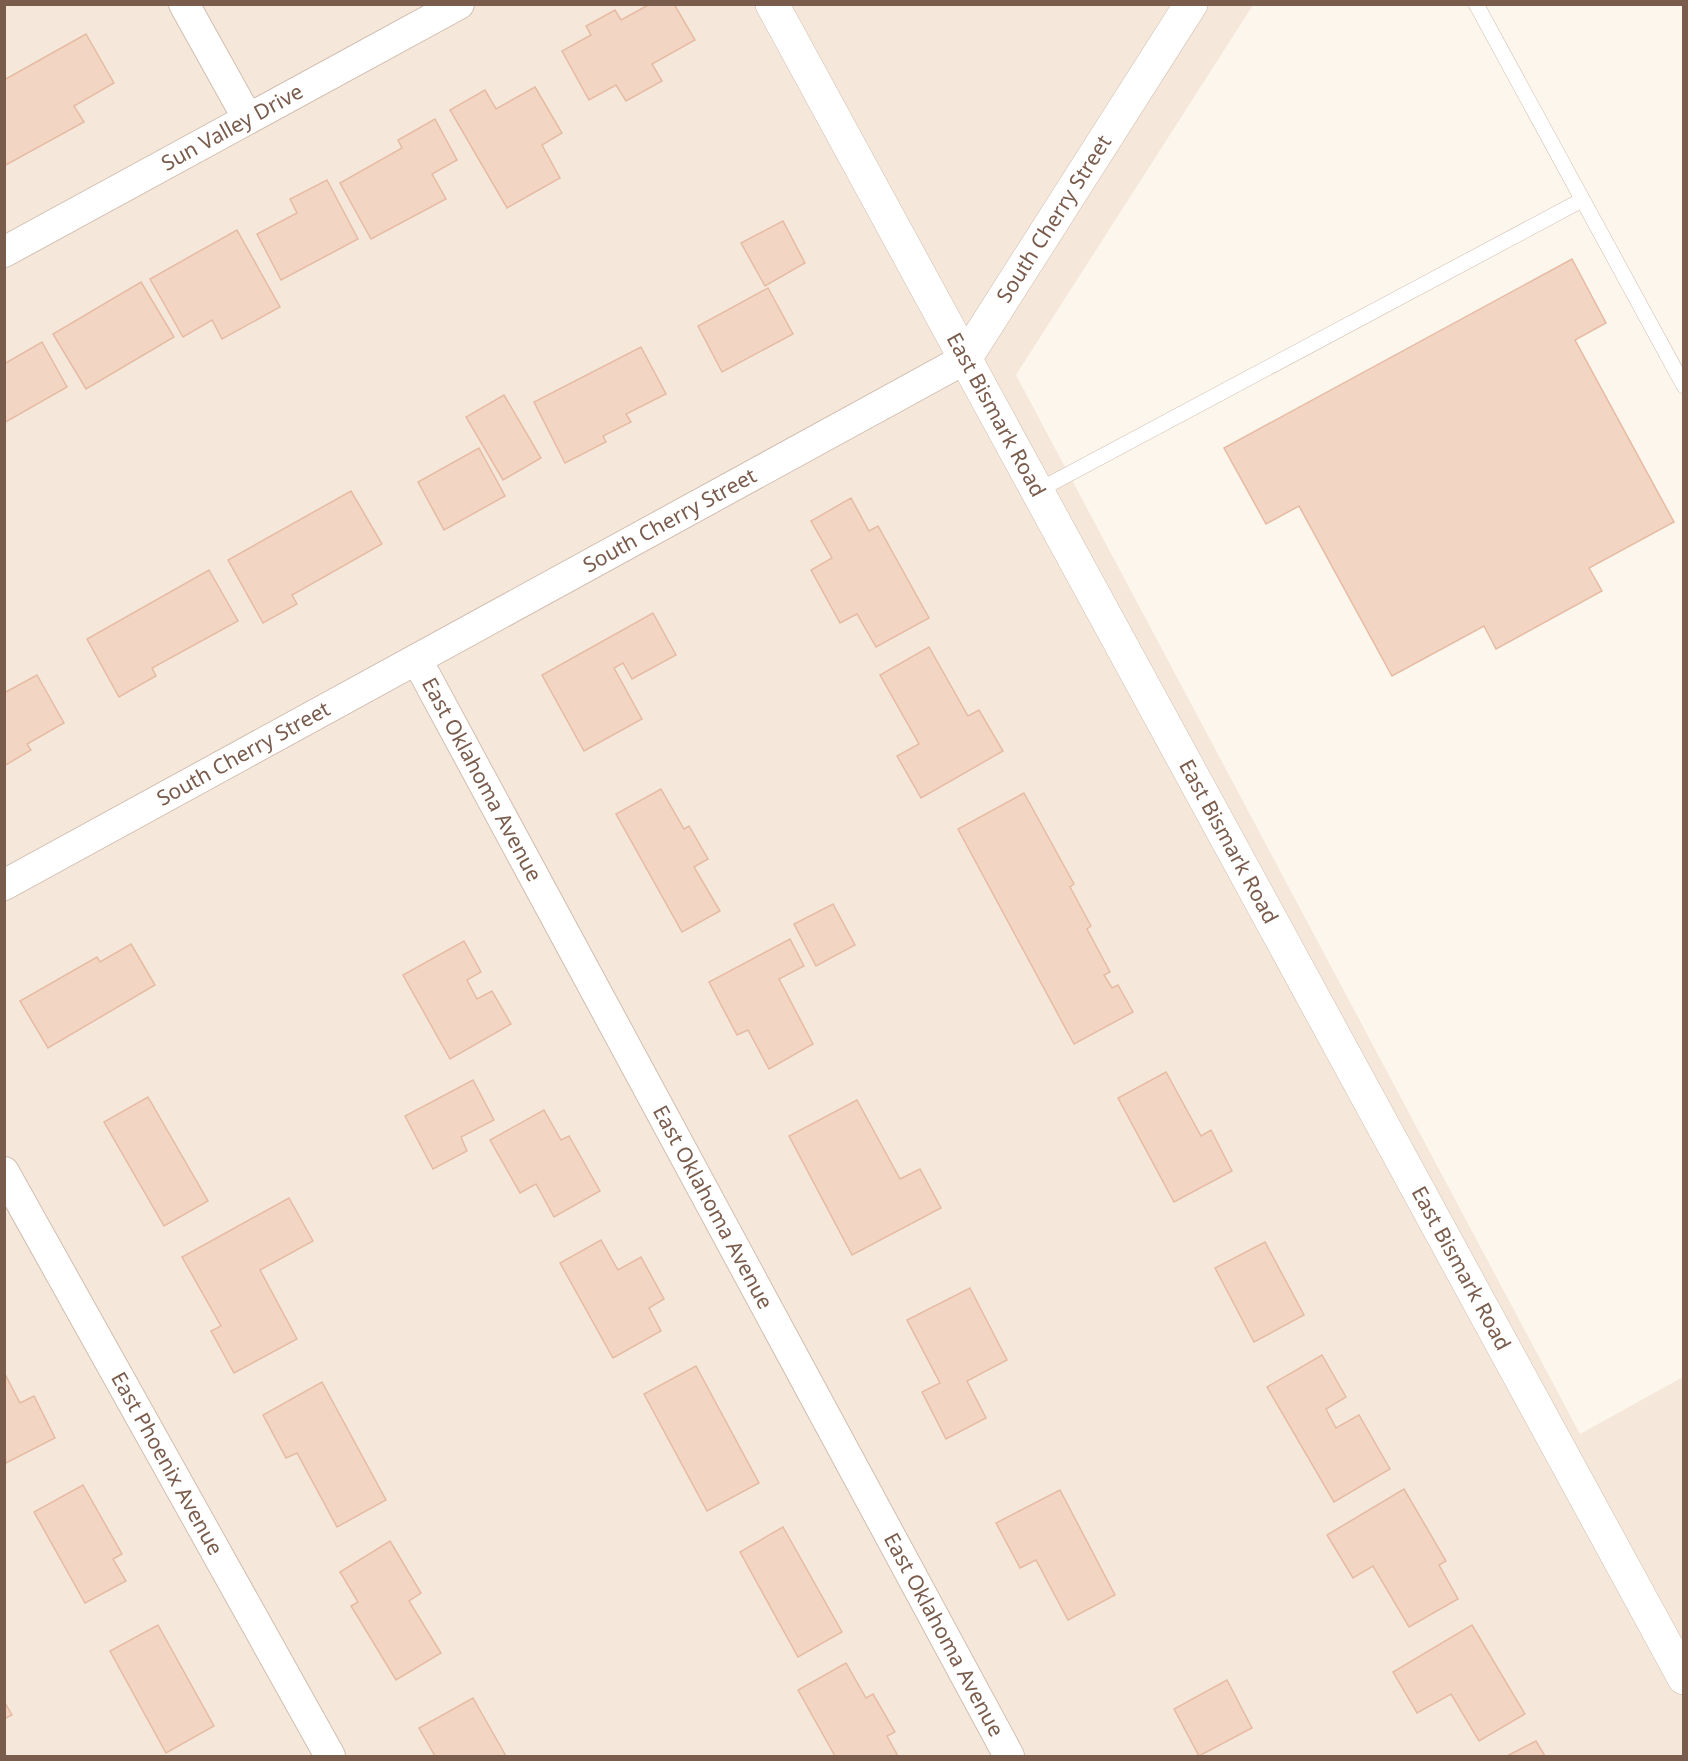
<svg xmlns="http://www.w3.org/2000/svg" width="1688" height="1761" viewBox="0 0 1688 1761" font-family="'Noto Sans',sans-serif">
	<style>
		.residential { fill: #f5e8da }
		.building { fill: #f3d5c3; stroke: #e6bba3; stroke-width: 1.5 }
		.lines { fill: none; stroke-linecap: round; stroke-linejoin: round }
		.service-casing { stroke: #d1beb0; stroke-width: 16 }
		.minor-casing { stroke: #d1beb0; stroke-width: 32 }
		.tertiary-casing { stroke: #d1beb0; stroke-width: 34 }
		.service { stroke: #fff; stroke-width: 15 }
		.minor { stroke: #fff; stroke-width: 30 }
		.tertiary { stroke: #fff; stroke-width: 33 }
		.labels { text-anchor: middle; stroke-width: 6; stroke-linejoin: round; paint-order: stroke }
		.street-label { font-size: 21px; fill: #7a5c4d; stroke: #fffaf3 }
	</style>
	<rect width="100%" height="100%" fill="#fdf6ec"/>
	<path class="residential" d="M5,5H1253L1016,375L1580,1434L1683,1377V1756H5Z"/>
	<g class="building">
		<path d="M650,4H674L695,40L652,64L662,81L626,101L616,85L589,100L562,51L591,35L586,26L615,10L621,20Z"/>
		<path d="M86,34L114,83L74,106L84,122L4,166V80Z"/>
		<path d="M535,87L562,133L542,145L560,178L507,208L450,110L485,90L496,109Z"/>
		<path d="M435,119L457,160L432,174L446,199L371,239L340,183L402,148L398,140Z"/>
		<path d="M327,180L358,239L281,280L257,234L297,213L290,199Z"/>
		<path d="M783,221L805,263L765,286L741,243Z"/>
		<path d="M237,230L280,307L222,339L212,320L183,337L150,279Z"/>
		<path d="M1572,259L1606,323L1575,340L1674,522L1589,568L1602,591L1496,649L1484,626L1392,676L1299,506L1266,524L1224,448Z"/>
		<path d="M141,282L174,337L86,389L53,334Z"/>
		<path d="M768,288L793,334L722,372L698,326Z"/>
		<path d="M42,342L67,387L4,423V364Z"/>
		<path d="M641,347L666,394L626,414L631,422L603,436L606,442L565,463L534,402Z"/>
		<path d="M504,395L541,458L503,480L466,417Z"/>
		<path d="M479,448L505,496L444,530L418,482Z"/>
		<path d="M351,491L382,544L292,595L297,604L263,623L228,560Z"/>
		<path d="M851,498L869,531L878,526L929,618L876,647L857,614L840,623L811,570L832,558L811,521Z"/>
		<path d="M209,570L238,621L152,668L156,676L119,697L87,639Z"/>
		<path d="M653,613L676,655L632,679L623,663L614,668L642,719L584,751L542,675Z"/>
		<path d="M929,647L968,716L979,710L1003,751L921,798L897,756L919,744L880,675Z"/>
		<path d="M37,675L64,723L27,744L31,750L4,766V693Z"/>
		<path d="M661,789L684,829L689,826L708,859L694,867L720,911L682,932L616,814Z"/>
		<path d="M1024,793L1074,884L1070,887L1091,926L1087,929L1110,972L1104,975L1112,988L1118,985L1133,1012L1074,1044L958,829Z"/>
		<path d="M833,904L855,945L816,966L794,924Z"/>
		<path d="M790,939L804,966L779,979L813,1044L769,1069L748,1030L737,1035L709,982Z"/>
		<path d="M464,941L481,972L467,980L477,999L492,991L511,1024L450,1059L403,975Z"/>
		<path d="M131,944L155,985L48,1048L20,1001L97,957L100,962Z"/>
		<path d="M1166,1072L1201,1136L1211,1130L1232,1171L1174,1202L1118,1098Z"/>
		<path d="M473,1080L494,1120L461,1137L467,1151L433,1169L405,1116Z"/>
		<path d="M148,1097L208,1201L164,1226L104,1122Z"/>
		<path d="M857,1100L900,1179L920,1169L941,1208L852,1255L789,1136Z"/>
		<path d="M544,1110L561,1140L569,1136L600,1191L554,1217L536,1184L520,1193L490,1140Z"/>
		<path d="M289,1198L313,1241L260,1270L297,1339L234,1373L211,1331L221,1326L182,1257Z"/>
		<path d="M601,1240L618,1270L641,1257L664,1299L649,1308L661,1331L613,1358L560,1263Z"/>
		<path d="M1265,1242L1304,1315L1254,1342L1215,1268Z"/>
		<path d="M970,1288L1007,1360L967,1381L986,1418L946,1439L922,1392L940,1383L907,1320Z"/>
		<path d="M1322,1355L1346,1397L1326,1409L1336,1428L1359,1415L1390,1469L1334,1502L1267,1387Z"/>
		<path d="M696,1366L759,1483L707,1511L644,1394Z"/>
		<path d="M4,1372L20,1403L34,1396L55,1438L4,1464Z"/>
		<path d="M322,1382L386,1500L337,1527L297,1453L286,1458L263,1415Z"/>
		<path d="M83,1485L122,1554L113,1559L126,1581L85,1603L34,1512Z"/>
		<path d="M1404,1489L1446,1561L1439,1565L1458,1599L1409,1627L1373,1566L1353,1578L1327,1535Z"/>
		<path d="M1060,1490L1115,1595L1068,1620L1036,1560L1020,1568L996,1523Z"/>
		<path d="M783,1527L842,1632L798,1657L740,1552Z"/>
		<path d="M390,1541L421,1593L409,1601L441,1653L396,1680L351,1606L358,1602L340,1572Z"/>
		<path d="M158,1625L214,1726L166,1753L110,1651Z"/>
		<path d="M1472,1625L1525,1714L1479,1741L1451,1694L1417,1713L1393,1672Z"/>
		<path d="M846,1663L866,1698L873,1694L895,1732L887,1736L898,1756H835L798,1690Z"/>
		<path d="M1227,1680L1252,1728L1199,1756L1174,1709Z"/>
		<path d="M473,1698L506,1756H435L419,1728Z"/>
		<path d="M4,1701L12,1715L4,1719Z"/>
		<path d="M1536,1741L1545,1756H1507Z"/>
	</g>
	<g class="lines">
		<defs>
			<g id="service">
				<path d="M1476,4L1684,386"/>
				<path d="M1037,491L1582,200"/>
			</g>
			<g id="minor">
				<path d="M184,4L248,119"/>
				<path id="s1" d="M4,252L459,4"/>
				<path id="s2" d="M417,660L1009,1756"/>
				<path id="s3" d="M4,885L965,359"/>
				<path id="s4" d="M4,1172L330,1756"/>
			</g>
			<g id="tertiary">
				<path id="s5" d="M772,4L1684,1678"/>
				<path id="s6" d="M965,359L1191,4"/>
			</g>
		</defs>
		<use href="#service" class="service-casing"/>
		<use href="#minor" class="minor-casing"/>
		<use href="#tertiary" class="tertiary-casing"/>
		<use href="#service" class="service"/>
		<use href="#minor" class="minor"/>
		<use href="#tertiary" class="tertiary"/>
	</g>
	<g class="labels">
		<g class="street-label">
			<text dy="7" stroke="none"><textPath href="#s1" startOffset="260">Sun Valley Drive</textPath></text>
			<text dy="7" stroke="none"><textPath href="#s6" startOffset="166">South Cherry Street</textPath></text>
			<text dy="7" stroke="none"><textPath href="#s5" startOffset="468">East Bismark Road</textPath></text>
			<text dy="7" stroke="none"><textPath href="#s3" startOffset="759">South Cherry Street</textPath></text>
			<text dy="7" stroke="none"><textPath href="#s3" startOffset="273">South Cherry Street</textPath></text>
			<text dy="7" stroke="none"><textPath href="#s2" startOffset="136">East Oklahoma Avenue</textPath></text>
			<text dy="7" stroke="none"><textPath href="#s5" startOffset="954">East Bismark Road</textPath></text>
			<text dy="7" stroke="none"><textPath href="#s2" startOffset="622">East Oklahoma Avenue</textPath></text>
			<text dy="7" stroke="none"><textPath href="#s5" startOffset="1440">East Bismark Road</textPath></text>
			<text dy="7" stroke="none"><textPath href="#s4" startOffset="334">East Phoenix Avenue</textPath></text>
			<text dy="7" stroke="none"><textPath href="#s2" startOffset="1108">East Oklahoma Avenue</textPath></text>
		</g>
	</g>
	<rect width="1688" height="1761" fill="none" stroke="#7a5c4d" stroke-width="12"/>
</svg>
